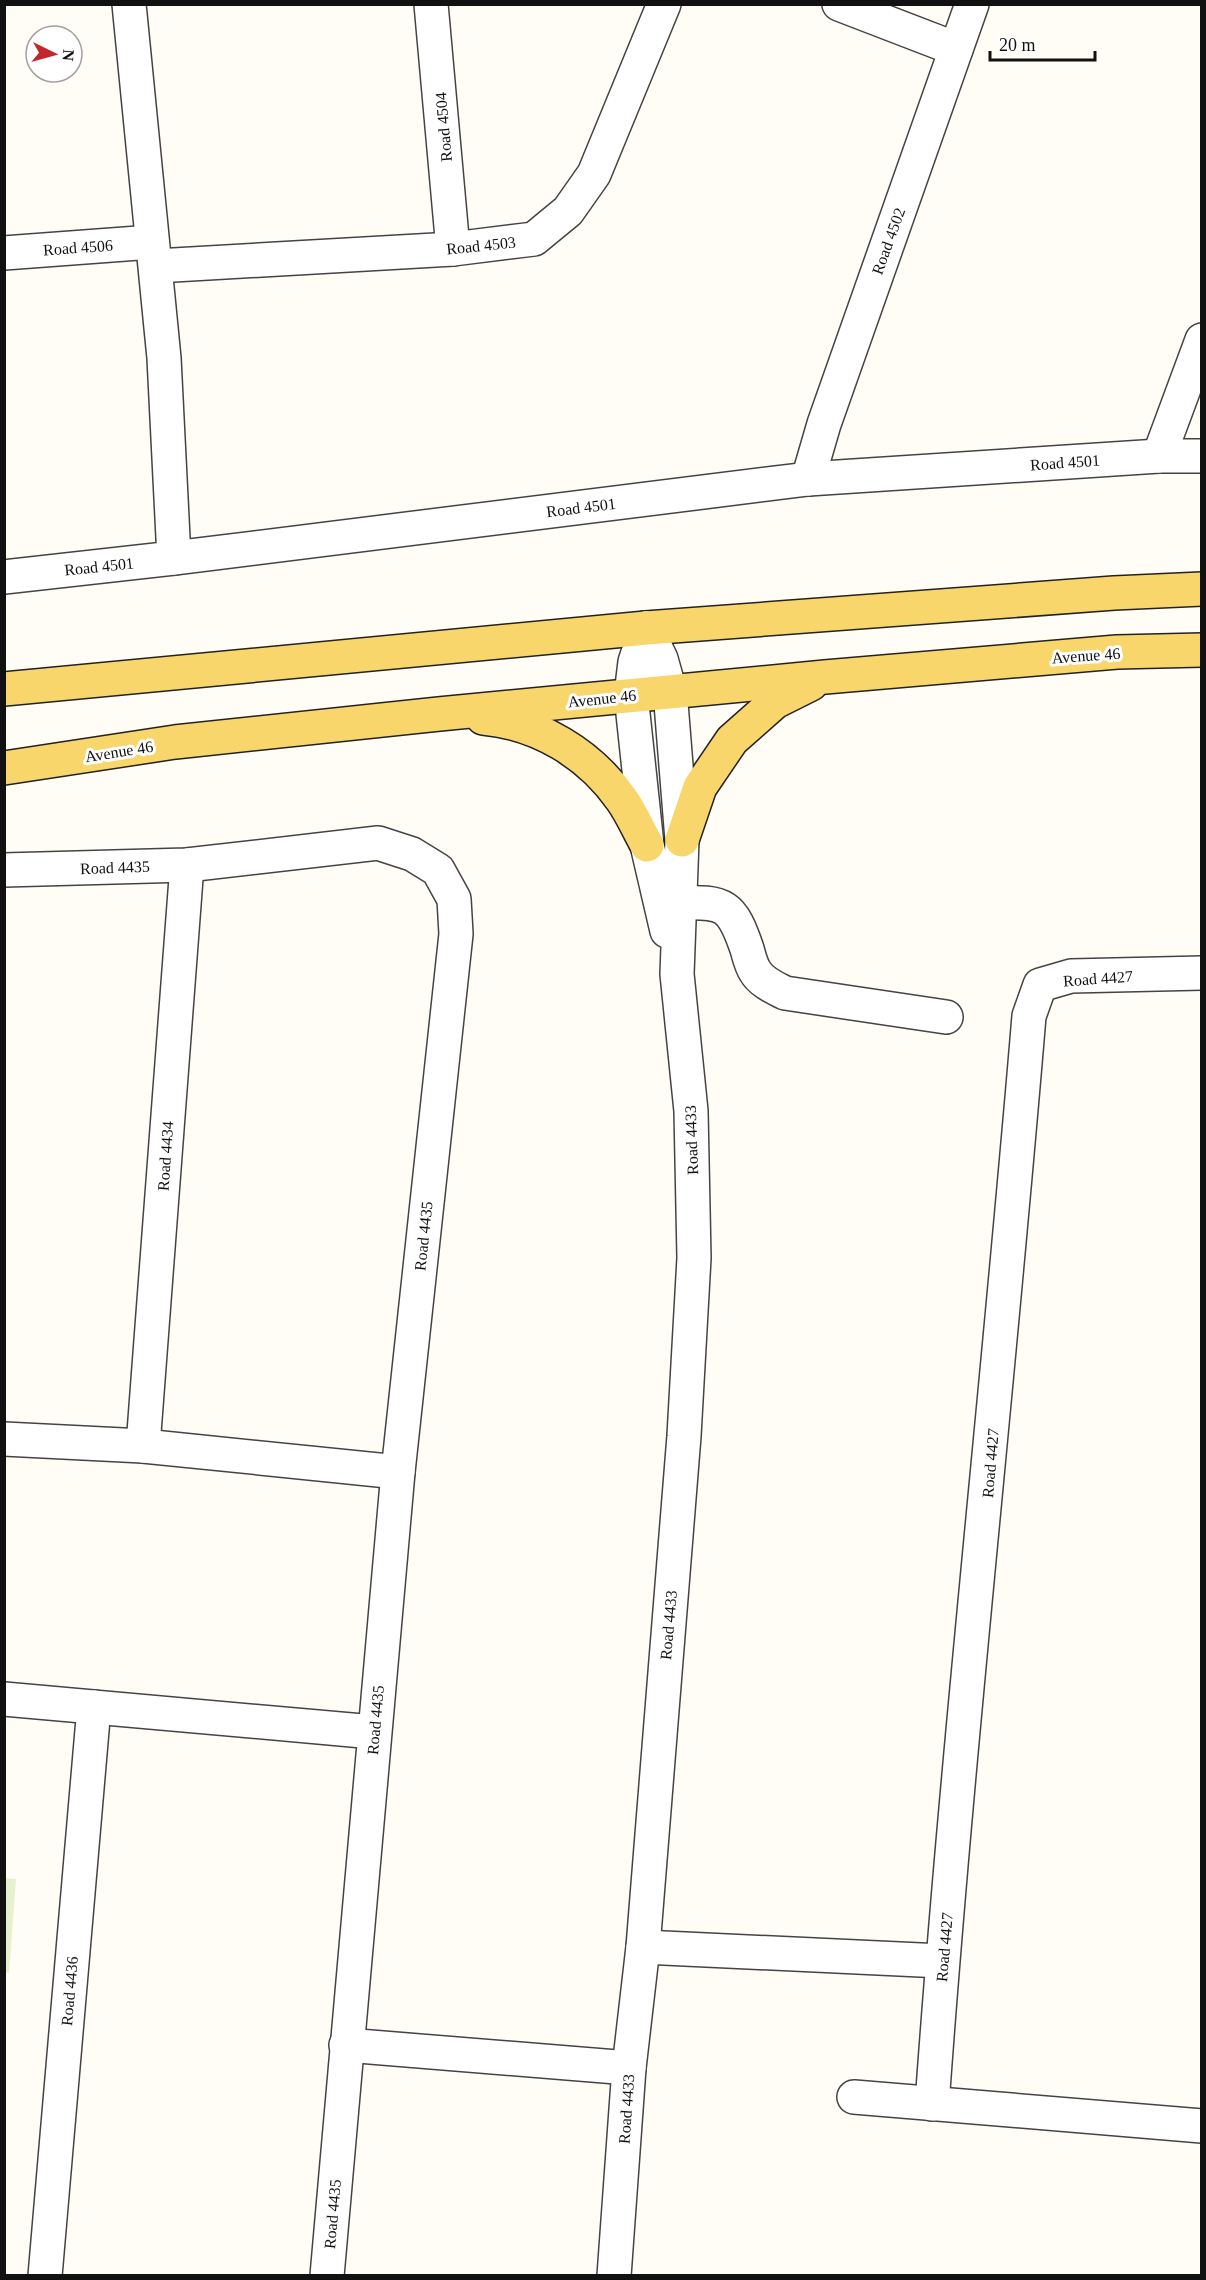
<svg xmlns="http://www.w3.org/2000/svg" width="1206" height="2280" viewBox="0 0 1206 2280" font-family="'Times New Roman',serif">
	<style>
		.pitch { fill: #e6f2cf }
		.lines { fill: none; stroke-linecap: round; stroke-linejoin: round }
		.minor-casing { stroke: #444; stroke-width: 36 }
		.major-casing { stroke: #222; stroke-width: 36 }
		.minor { stroke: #fff; stroke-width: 33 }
		.major { stroke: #f9d66b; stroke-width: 33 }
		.labels { text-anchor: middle; stroke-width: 6; stroke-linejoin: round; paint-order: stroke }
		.street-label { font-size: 16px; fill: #111; stroke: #fff }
	</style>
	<rect width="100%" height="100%" fill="#fffdf5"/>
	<path class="pitch" d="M5,1878L16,1879L9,1973L4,1972Z"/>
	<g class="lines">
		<defs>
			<g id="minor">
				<path d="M129,4L164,358L174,558"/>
				<path d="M431,4L453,249"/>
				<path d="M839,4L956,49"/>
				<path d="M4,253L152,242"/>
				<path d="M156,266L453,249L534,239L568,211L594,174L664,4"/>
				<path d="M1159,456L1202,340"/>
				<path d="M808,479L824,424L972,4"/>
				<path d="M4,577L174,558L808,479L1159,456H1202"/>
				<path d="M646,628L635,662L631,695L647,845L667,931"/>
				<path d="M4,870L187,865L378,843L412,854L438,870L454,899L456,934L398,1472L327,2276"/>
				<path d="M679,903C725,901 732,905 747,949C749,956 751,965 755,971C761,982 775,988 785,993L946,1017"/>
				<path d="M4,1439L143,1446L398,1472"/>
				<path d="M143,1446L187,865"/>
				<path d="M4,1699L374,1732"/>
				<path d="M643,1947L942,1961"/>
				<path d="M346,2045L629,2068"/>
				<path d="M854,2097L1202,2126"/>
				<path d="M932,2104C958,1741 999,1379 1029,1016L1040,985L1071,976L1202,973"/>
				<path d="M45,2276L94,1707"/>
				<path d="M614,2276L629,2068L643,1947L684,1436L694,1258L691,1111L677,974L682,840L670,691L661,659L646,628"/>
			</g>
			<g id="major">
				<path d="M4,689L646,628L1114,593L1202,589"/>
				<path d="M483,718C539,723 590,754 622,800C632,814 639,831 647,845"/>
				<path d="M4,768L175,742L439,714L825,677L1117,652L1202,650"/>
				<path d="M682,840L700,787L732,740L775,702L811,684"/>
			</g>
		</defs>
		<use href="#minor" class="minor-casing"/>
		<use href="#major" class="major-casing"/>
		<use href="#minor" class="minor"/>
		<use href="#major" class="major"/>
	</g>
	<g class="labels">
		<g class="street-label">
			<text transform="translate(443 127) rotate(-95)" y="6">Road 4504</text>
			<text transform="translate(888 241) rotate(-70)" y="6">Road 4502</text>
			<text transform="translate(481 245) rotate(-6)" y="6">Road 4503</text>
			<text transform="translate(78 247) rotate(-4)" y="6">Road 4506</text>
			<text transform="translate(1065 462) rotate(-4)" y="6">Road 4501</text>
			<text transform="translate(581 507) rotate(-7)" y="6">Road 4501</text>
			<text transform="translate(99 566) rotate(-6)" y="6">Road 4501</text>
			<text transform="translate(1086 655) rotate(-4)" y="6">Avenue 46</text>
			<text transform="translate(602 698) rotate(-6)" y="6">Avenue 46</text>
			<text transform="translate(119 751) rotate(-9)" y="6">Avenue 46</text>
			<text transform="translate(115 867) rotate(-2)" y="6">Road 4435</text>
			<text transform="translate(1098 978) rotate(-4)" y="6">Road 4427</text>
			<text transform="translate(691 1140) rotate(-92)" y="6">Road 4433</text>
			<text transform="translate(165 1156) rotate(-86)" y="6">Road 4434</text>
			<text transform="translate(423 1236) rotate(-84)" y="6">Road 4435</text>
			<text transform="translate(990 1463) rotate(-85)" y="6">Road 4427</text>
			<text transform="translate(668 1625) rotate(-85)" y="6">Road 4433</text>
			<text transform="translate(375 1720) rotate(-85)" y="6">Road 4435</text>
			<text transform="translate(944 1947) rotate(-85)" y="6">Road 4427</text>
			<text transform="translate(69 1991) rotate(-85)" y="6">Road 4436</text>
			<text transform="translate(626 2109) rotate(-86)" y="6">Road 4433</text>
			<text transform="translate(332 2214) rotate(-85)" y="6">Road 4435</text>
		</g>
	</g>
	<rect width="1206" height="2280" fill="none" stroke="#111111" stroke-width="12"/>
	<g transform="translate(54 54) rotate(95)"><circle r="28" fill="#ffffff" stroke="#a0a0a0" stroke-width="1.5"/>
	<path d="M0-4.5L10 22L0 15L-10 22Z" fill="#c4262e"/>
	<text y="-9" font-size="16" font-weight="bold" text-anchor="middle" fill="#111111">N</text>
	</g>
	<path d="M990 51v9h105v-9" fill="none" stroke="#111111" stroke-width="3"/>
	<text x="999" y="51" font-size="18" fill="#111111" stroke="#ffffff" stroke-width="4.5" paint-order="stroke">20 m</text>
</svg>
